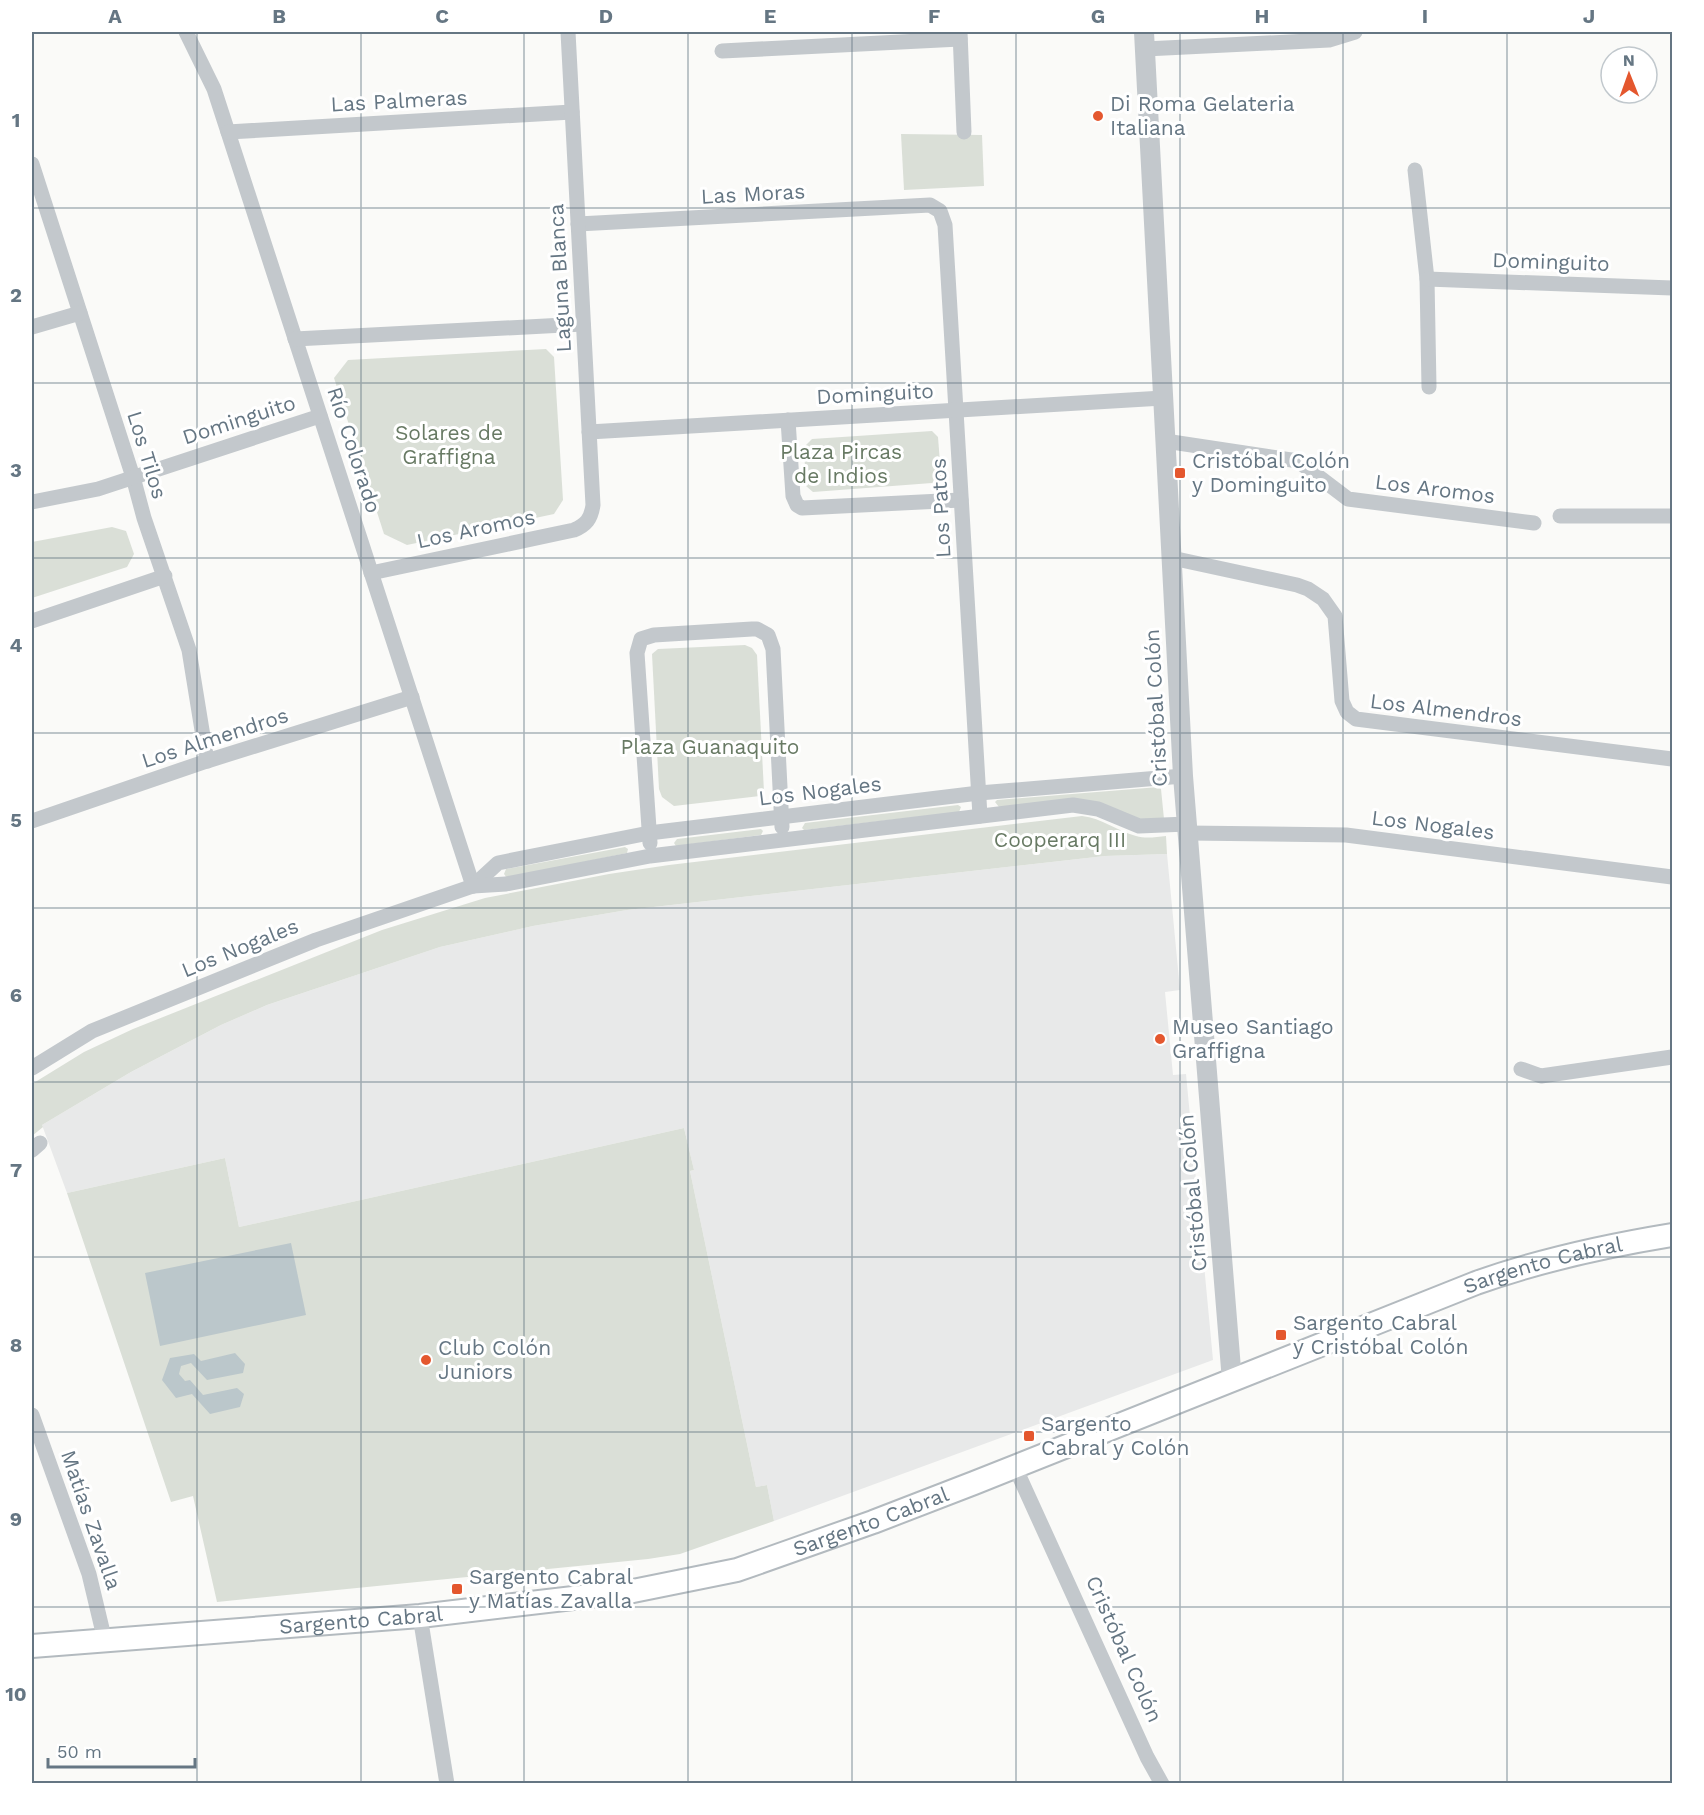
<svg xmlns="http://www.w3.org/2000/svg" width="1704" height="1815" viewBox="0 0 1704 1815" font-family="'Work Sans',sans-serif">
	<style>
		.built { fill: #e8e9e9 }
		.green { fill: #dadfd7 }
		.water { fill: #bbc7cb }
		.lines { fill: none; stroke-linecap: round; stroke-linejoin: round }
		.secondary-casing { stroke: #b3babf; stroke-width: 26 }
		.minor { stroke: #c3c8cc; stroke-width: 15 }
		.tertiary { stroke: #c3c8cc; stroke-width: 20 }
		.secondary { stroke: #fff; stroke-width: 22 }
		.grid { fill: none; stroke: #657683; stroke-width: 1.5; stroke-opacity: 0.55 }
		.poi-dot { fill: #e4572e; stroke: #fff; stroke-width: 2 }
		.labels { text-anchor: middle; stroke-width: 6; stroke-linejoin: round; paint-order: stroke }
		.street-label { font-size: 21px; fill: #657683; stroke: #fff }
		.poi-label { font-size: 21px; fill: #657683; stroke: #fff; text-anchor: start }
		.park-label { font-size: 21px; fill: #687a64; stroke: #fff }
		.neatline { fill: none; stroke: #657683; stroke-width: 2 }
		.grid-label { font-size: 20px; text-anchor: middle; font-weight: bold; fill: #657683 }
	</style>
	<rect width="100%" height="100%" fill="#fafaf8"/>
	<path class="built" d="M1167,854L1180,990L1165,992L1173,1075L1186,1074L1213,1360L774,1521L767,1485L756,1487L690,1171L694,1170L684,1128L239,1227L225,1158L67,1193L42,1125L131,1072L221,1025L267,1005L440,947L533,926L627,910L1105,856Z"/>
	<g class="green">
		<path d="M901,134L982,135L984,186L904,190Z"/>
		<path d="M546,349L554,357L563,500L554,514L407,545L384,534L334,378L348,360Z"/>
		<path d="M932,431L938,437L941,476L932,483L813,492L806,486L804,447L812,439Z"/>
		<path d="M112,527L126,531L134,554L127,567L32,598V542Z"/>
		<path d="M745,645L752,648L757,655L764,792L760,796L674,806L662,797L659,789L652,654L658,649Z"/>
		<path d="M1159,787L1161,789L1164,819L1149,823L1118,812L999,807L995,802L997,800Z"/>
		<path d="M958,805L961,807L959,812L804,830L802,828L805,823Z"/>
		<path d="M1082,816C1102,818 1117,831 1136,836C1146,839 1156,837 1166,836L1167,854L1105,856L627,910L533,926L440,947L267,1005L221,1025L131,1072L42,1125L43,1127L32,1136V1084L84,1052L133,1029L382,930L485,898L609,874L669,865Z"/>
		<path d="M761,829L763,831L761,835L676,846L674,843L677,839Z"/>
		<path d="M625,847L628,849L627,853L507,878L504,874L506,869Z"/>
		<path d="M684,1128L694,1170L690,1171L756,1487L767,1485L774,1521L680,1554L648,1559L217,1602L193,1496L171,1502L67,1193L225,1158L239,1227Z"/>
	</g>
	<g class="water">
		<path d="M291,1243L306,1315L160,1346L145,1273Z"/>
		<path d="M235,1353L245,1364L243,1373L207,1380L191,1363L181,1366L179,1374L185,1381L190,1380L203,1395L237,1388L244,1394L240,1407L210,1414L192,1394L176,1398L162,1380L170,1358L194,1354L201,1361Z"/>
	</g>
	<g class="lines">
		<defs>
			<g id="secondary">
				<path id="s1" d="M32,1646L420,1616L633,1591L737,1570L873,1522L974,1483L1476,1283C1540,1260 1605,1246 1672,1235"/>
			</g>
		</defs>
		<use href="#secondary" class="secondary-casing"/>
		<g class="minor">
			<path d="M186,32L214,89L473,886"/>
			<path d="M960,32L964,132"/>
			<path d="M1145,49L1329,40L1355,32"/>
			<path d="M722,51L960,39"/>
			<path d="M228,132L572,112"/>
			<path d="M32,164L133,477L144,518L189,650L207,761"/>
			<path d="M1415,170L1427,279L1429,387"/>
			<path d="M578,224L930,205L940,211L945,225L980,816"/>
			<path d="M1427,279L1672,288"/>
			<path d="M32,327L80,313"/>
			<path d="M295,339L583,324"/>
			<path d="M788,420L793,496L797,505L802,508L961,500"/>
			<path d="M589,432L1163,398"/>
			<path d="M1165,441L1298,461L1348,499L1534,523"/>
			<path d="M32,502L98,489L320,416"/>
			<path d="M1560,516H1672"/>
			<path d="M1172,558L1297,585L1308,589L1323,599L1335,616L1342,701L1347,712L1356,719L1672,759"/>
			<path d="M371,573L574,530C586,525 591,519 593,505L568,32"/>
			<path d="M32,621L165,576"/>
			<path d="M32,821L207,761L412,697"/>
			<path d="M1187,833L1346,835L1672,877"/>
			<path d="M650,843L637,653L641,639L654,635L752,629H757L768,635L773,649L782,827"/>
			<path d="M473,886L498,863L649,833L979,793L1183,776"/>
			<path d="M32,1068L92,1031L316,940L473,886L506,884L650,856L1073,805L1098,809L1139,826L1187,824"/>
			<path d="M1521,1069L1541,1076L1672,1057"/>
			<path d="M32,1150L40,1143"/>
			<path d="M32,1415L89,1574L105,1641"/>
			<path d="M1015,1467L1147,1757L1162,1784"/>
			<path d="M420,1616L447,1784"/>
		</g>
		<path class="tertiary" d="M1144,32L1183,776L1232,1381"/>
		<use href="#secondary" class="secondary"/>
	</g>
	<path class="grid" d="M197,32V1784M361,32V1784M524,32V1784M688,32V1784M852,32V1784M1016,32V1784M1180,32V1784M1343,32V1784M1507,32V1784M32,208H1672M32,383H1672M32,558H1672M32,733H1672M32,908H1672M32,1082H1672M32,1257H1672M32,1432H1672M32,1607H1672"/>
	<g class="poi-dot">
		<circle cx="1098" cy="116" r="6"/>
		<rect x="1174" y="467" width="12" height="12" rx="3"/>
		<circle cx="1160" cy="1039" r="6"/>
		<rect x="1275" y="1329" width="12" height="12" rx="3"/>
		<circle cx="426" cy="1360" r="6"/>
		<rect x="1023" y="1430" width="12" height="12" rx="3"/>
		<rect x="451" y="1583" width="12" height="12" rx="3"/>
	</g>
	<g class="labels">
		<g class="street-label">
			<text transform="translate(399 101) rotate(-3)" y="7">Las Palmeras</text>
			<text transform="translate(753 194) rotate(-3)" y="7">Las Moras</text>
			<text transform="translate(1551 262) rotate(2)" y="7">Dominguito</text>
			<text transform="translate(560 278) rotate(-93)" y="7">Laguna Blanca</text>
			<text transform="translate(875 394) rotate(-3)" y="7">Dominguito</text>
			<text transform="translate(239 420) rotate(-18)" y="7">Dominguito</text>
			<text transform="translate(354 450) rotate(72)" y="7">Río Colorado</text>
			<text transform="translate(147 455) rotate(73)" y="7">Los Tilos</text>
			<text transform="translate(1435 489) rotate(7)" y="7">Los Aromos</text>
			<text transform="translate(941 508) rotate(-93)" y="7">Los Patos</text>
			<text transform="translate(476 529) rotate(-12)" y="7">Los Aromos</text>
			<text transform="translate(1156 708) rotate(-93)" y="7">Cristóbal Colón</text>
			<text transform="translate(1446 710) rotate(7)" y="7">Los Almendros</text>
			<text transform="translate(215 738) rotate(-18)" y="7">Los Almendros</text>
			<text transform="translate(820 791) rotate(-7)" y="7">Los Nogales</text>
			<text transform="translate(1433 825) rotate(7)" y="7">Los Nogales</text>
			<text transform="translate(240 948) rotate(-22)" y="7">Los Nogales</text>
			<text transform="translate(1193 1193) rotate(-95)" y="7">Cristóbal Colón</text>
			<text dy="7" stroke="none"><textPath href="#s1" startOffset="1572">Sargento Cabral</textPath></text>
			<text transform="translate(91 1520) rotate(71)" y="7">Matías Zavalla</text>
			<text dy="7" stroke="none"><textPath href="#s1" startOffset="852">Sargento Cabral</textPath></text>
			<text dy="7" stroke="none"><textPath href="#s1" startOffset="330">Sargento Cabral</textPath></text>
			<text transform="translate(1124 1649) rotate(66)" y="7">Cristóbal Colón</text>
		</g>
		<g class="poi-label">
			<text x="1110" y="111">Di Roma Gelateria<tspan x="1110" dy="24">Italiana</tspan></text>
			<text x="1192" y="468">Cristóbal Colón<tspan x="1192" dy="24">y Dominguito</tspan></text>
			<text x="1172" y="1034">Museo Santiago<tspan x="1172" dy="24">Graffigna</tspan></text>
			<text x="1293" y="1330">Sargento Cabral<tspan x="1293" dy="24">y Cristóbal Colón</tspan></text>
			<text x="438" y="1355">Club Colón<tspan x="438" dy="24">Juniors</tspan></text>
			<text x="1041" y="1431">Sargento<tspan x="1041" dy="24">Cabral y Colón</tspan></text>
			<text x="469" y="1584">Sargento Cabral<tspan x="469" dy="24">y Matías Zavalla</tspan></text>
		</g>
		<g class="park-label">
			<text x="449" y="440">Solares de<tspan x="449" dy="24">Graffigna</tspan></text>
			<text x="841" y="459">Plaza Pircas<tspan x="841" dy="24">de Indios</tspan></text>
			<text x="710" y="754">Plaza Guanaquito</text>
			<text x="1060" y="847">Cooperarq III</text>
		</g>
	</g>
	<rect width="1704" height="1815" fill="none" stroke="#ffffff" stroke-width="66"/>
	<g transform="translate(1629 75) rotate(359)"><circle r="28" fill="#ffffff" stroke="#c1c8cd" stroke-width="1.5"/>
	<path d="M0-4.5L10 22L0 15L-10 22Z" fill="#e4572e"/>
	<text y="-9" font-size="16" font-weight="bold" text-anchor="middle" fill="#657683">N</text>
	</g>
	<path d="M48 1758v9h147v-9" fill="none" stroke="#657683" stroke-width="3"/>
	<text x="57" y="1758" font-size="18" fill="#657683" stroke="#ffffff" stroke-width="4.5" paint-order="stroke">50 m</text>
	<rect x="33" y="33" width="1638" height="1749" class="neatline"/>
	<g class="grid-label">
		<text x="115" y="23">A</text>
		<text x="279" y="23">B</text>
		<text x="442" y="23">C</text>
		<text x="606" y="23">D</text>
		<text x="770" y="23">E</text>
		<text x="934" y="23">F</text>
		<text x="1098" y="23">G</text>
		<text x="1262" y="23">H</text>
		<text x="1425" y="23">I</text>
		<text x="1589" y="23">J</text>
		<text x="16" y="127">1</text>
		<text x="16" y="302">2</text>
		<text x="16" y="477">3</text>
		<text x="16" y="652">4</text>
		<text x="16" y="827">5</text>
		<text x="16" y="1002">6</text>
		<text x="16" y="1177">7</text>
		<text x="16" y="1352">8</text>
		<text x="16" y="1526">9</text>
		<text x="16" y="1701">10</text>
	</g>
</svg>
